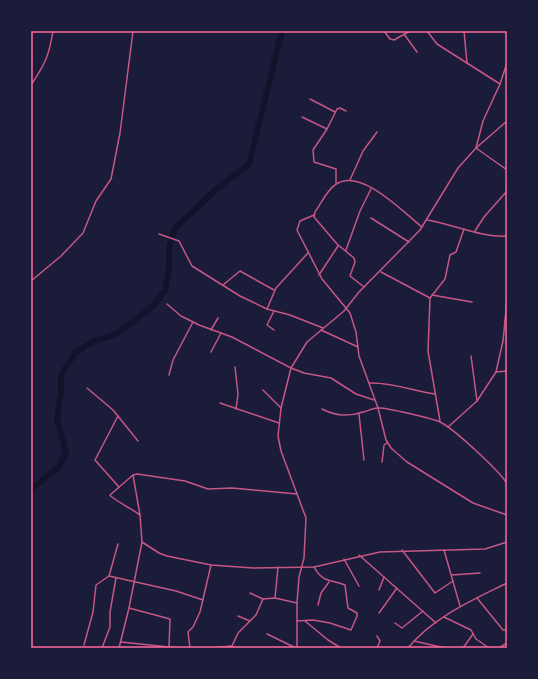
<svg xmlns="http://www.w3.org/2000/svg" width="538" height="679" viewBox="0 0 538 679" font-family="'Roboto Condensed',sans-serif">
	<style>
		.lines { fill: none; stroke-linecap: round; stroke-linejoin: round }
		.river { stroke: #12122b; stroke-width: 6 }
		.minor { stroke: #c65784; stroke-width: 1.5 }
		.neatline { fill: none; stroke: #ff6b9d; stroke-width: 1.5 }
	</style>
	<rect width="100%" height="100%" fill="#1b1b3a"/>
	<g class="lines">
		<path class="river" d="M31,489L59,467L66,452L57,419L61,392V375L75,353L94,341L117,334L153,306L165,291L169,269V247L175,228L218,188L249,164L282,31"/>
		<g class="minor">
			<path d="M384,31L390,39L394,40L410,31"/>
			<path d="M427,31L437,44L500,84"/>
			<path d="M464,31L467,63"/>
			<path d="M404,34L417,52"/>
			<path d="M507,63L500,84L483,121L476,148L507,170"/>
			<path d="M31,85C45,64 49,56 53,31"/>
			<path d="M310,99L335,112"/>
			<path d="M302,117L327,129"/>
			<path d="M350,180L363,151L377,132"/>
			<path d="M336,184V169L314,162L313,150L327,129L337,109L340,108L346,111"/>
			<path d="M314,215L300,221L297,230L322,279L350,313L356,332L359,356L378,408L386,440L391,448L407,462L473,503L507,515"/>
			<path d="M371,218L409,242"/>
			<path d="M427,220C452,224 483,238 507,236"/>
			<path d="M475,231L484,217L507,191"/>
			<path d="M159,234L179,241L192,266L240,296L267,309L290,315L323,328"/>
			<path d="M346,250L360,211L371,189"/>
			<path d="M381,272L430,298L428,351L440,421"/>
			<path d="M319,275L338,246"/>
			<path d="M31,281L61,256L83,233L96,201L111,179L120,133L133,31"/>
			<path d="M223,285L240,271L274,290"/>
			<path d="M364,287L350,276L355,262L354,258L337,244L314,217L315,212C321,204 327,190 335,185C360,166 404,213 422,227"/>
			<path d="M432,295L472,302"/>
			<path d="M430,298L445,279L450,255L456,252L464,229"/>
			<path d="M167,304L181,316L199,325L232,337L291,368L304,373L331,378L356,394L374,400"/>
			<path d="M267,309L276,288L308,253"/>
			<path d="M274,311L267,325L274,330"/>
			<path d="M211,330L218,318"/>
			<path d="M321,330L358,347"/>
			<path d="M211,352L221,333"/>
			<path d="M471,356L477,401"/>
			<path d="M235,367L238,394L236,409"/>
			<path d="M496,372L507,371"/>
			<path d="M169,375L173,360L193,322"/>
			<path d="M369,383C392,382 413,391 435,394"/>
			<path d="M87,388L113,410L138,441"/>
			<path d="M263,390L281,408"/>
			<path d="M220,403L279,423"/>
			<path d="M322,409C336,416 348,417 363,412C368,411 373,408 378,408C385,407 434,419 440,422C453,428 501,472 507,484"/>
			<path d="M359,414L364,460"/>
			<path d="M118,416L95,460L119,487"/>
			<path d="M448,427L477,401L496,372L503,341L507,300"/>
			<path d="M382,462L384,445L387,443"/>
			<path d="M133,475L140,515L142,542"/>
			<path d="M140,515C134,510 112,499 110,495L133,475L137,474L185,481L208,489L232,488L297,494"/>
			<path d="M118,544L109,576L176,591L203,600"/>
			<path d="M402,550L435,593L453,581"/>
			<path d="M444,550L460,606"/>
			<path d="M359,555L436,623"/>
			<path d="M344,559L359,586"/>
			<path d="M452,575L480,573"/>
			<path d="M379,590L384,577"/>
			<path d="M250,593L263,599"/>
			<path d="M275,598L278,567"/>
			<path d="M477,598L503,630H507"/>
			<path d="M318,605L321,593L329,582"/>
			<path d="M129,608L170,619L169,647"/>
			<path d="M379,613L397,588"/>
			<path d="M238,616L250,621"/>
			<path d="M444,617L471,630L476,639L489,648"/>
			<path d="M297,621L313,620L330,623L351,630L357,616V613L348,608L345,585C330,579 323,583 314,567"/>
			<path d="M305,621L328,640L341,648"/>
			<path d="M395,623L402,628L423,611"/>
			<path d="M267,634L296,648"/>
			<path d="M377,636L380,641L377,648"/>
			<path d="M414,641L445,648"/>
			<path d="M121,642L178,648"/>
			<path d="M84,645L93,612L96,585L109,576"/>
			<path d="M232,646L238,633L256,615L263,599L275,598L297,603"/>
			<path d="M102,648L110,627V612L116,578"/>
			<path d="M119,648L129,608L142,542L159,553L167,556L211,565L253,568L314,567L380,552L485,549L507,542"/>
			<path d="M190,648L188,632L193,627L200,612L211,565"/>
			<path d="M213,648L232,646L231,648"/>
			<path d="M297,648V603L299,577L304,558L306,518L281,451L278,436L281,408L291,368L307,342L344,311L359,292L420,230L458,168L476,148L507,121"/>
			<path d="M408,648C433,617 473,600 507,583"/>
			<path d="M463,648L473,634"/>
			<path d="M499,648L507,643"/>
		</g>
	</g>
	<rect width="538" height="679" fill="none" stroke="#1b1b3a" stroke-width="64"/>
	<rect x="32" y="32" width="474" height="615" class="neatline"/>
</svg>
